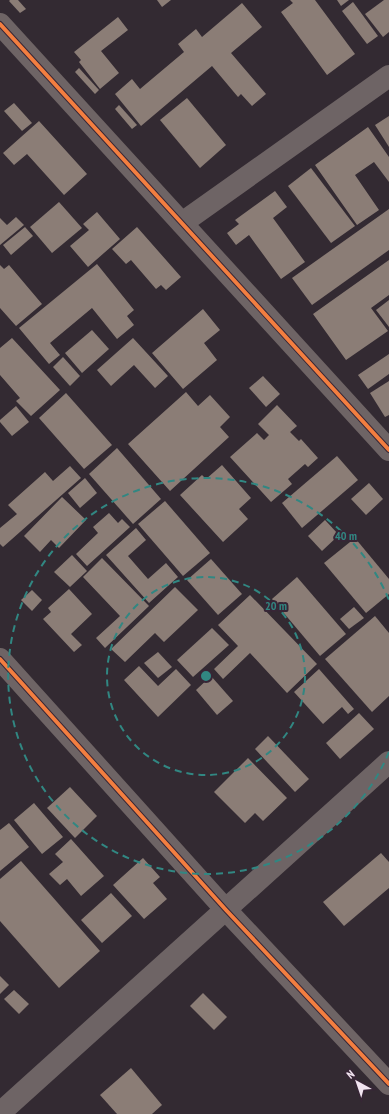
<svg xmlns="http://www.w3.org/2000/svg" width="389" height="1114" viewBox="0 0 389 1114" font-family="'PT Sans Narrow',sans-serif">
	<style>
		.building { fill: #8b7d76 }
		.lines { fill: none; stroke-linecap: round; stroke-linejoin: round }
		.street { stroke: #6e6465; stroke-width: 22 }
		.cycleway-casing { stroke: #372636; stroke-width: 6 }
		.cycleway { stroke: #f27e40; stroke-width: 4 }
		.ring { fill: none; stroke: #318782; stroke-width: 2; stroke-dasharray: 7 5 }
		.centre { fill: #318782; stroke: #372636; stroke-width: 2 }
		.ring-label { font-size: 12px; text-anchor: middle; font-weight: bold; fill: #318782; stroke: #372636; stroke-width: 4; stroke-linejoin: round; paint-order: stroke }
	</style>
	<rect width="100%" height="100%" fill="#332a32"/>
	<g class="building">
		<path d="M10,0H18L26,9L20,13L9,1Z"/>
		<path d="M157,0H171L162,7Z"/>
		<path d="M290,0H315L355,54L327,75L281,12L293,3Z"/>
		<path d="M337,0H349L341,6Z"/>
		<path d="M384,0H389V32L383,37L365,14Z"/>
		<path d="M353,2L378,36L367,44L342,11Z"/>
		<path d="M242,3L262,27L231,53L266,94L252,106L241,94L238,97L212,66L141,126L115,94L132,79L140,89L184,52L178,44L196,29L202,37Z"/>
		<path d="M118,17L128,30L101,51L119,73L100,89L79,62L81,60L74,52Z"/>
		<path d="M79,68L99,90L95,94L75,72Z"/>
		<path d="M187,98L226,145L200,168L160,120Z"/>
		<path d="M14,103L32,123L22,131L4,111Z"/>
		<path d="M119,105L137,125L132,129L115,109Z"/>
		<path d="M389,116V147L375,125Z"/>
		<path d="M39,121L87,174L64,195L27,154L14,165L3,153Z"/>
		<path d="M368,127L389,157V182L374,162L355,175L379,210L357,225L315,165Z"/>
		<path d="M311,168L355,226L331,243L288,186Z"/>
		<path d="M275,191L287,207L273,218L305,262L281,279L249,235L236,245L227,233L239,224L235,220Z"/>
		<path d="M59,202L82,228L52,253L30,227Z"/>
		<path d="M389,209V250L312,305L292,278Z"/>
		<path d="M97,212L120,239L88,267L70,246L89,230L83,224Z"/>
		<path d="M16,217L24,225L0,245V218L7,225Z"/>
		<path d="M25,227L33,236L11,255L3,245Z"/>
		<path d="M137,227L181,277L166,290L161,285L156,289L131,260L126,264L112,249Z"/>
		<path d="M389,260V295L371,308L388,331L346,360L313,314Z"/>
		<path d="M97,264L134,310L127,316L134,325L117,339L92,308L50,343L60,355L49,364L19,328Z"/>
		<path d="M0,265L4,269L9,265L42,304L16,326L0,308Z"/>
		<path d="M389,300V327L376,310Z"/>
		<path d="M203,309L220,330L204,343L217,360L183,389L152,353Z"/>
		<path d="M92,330L109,349L82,373L65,353Z"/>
		<path d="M12,338L60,390L31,416L16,401L20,398L0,375V348Z"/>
		<path d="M133,338L168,376L155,388L134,365L111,386L97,370Z"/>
		<path d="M389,354V374L368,389L358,375Z"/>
		<path d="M63,357L80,376L70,386L53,367Z"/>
		<path d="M263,376L280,394L266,407L249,388Z"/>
		<path d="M389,381V415L385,417L370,393Z"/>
		<path d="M186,392L198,406L210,395L230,417L220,427L229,437L170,491L128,444Z"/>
		<path d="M66,393L112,445L84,469L39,418Z"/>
		<path d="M277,405L297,426L290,432L299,441L301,439L318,458L308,467L305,464L288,479L292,484L271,502L230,457L257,433L264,440L269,435L258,424Z"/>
		<path d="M16,406L29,422L12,436L0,422V420Z"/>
		<path d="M117,448L161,499L133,524L89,474Z"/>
		<path d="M337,456L358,480L302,528L282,503Z"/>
		<path d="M222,465L251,498L239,509L248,519L223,542L180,495L202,475L206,479Z"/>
		<path d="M70,466L81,478L3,547L0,544V528L17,514L8,505L45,472L53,481Z"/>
		<path d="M85,478L97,493L80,508L68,493Z"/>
		<path d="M369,483L383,499L366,515L351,499Z"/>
		<path d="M62,497L86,520L59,548L51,540L40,552L24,536Z"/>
		<path d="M165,501L210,553L183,576L138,524Z"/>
		<path d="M109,513L118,523L122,519L130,527L87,566L76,554L98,533L93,527Z"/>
		<path d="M325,520L339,535L322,551L308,536Z"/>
		<path d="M136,528L146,540L128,556L148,579L166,563L178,577L149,603L106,555Z"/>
		<path d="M355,538L389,579V594L366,613L324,563Z"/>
		<path d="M72,555L87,571L70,587L54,572Z"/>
		<path d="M102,558L149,606L105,648L96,638L120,616L83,577Z"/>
		<path d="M211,559L242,594L218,615L187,580Z"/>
		<path d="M297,577L346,634L320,656L272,599Z"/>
		<path d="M175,587L198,610L164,642L155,633L125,662L111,649Z"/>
		<path d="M69,589L92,614L71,634L82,645L74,652L43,619L51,612L48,608Z"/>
		<path d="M32,590L42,600L32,611L21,600Z"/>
		<path d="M250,595L317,664L287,693L250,653L223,679L214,669L238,646L218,625Z"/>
		<path d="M354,607L364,618L349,629L340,619Z"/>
		<path d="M375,616L389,633V696L372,712L325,659Z"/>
		<path d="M212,628L229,645L193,677L177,660Z"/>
		<path d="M158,652L172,667L158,678L144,663Z"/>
		<path d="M139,666L158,686L176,669L191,685L158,717L124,680Z"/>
		<path d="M319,669L354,709L348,714L342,707L323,724L294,692Z"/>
		<path d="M211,676L233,701L217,715L196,690Z"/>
		<path d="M359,713L374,729L340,759L326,743Z"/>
		<path d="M268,736L309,779L295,792L255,749Z"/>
		<path d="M248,758L287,798L263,821L255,813L245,823L214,792Z"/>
		<path d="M70,787L97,816L75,838L47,808Z"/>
		<path d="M34,803L63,837L42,854L14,820Z"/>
		<path d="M9,823L29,847L0,871V830Z"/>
		<path d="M71,839L104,876L81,896L67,879L60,885L49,874L63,862L55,854Z"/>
		<path d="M381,853L389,862V888L344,926L323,902Z"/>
		<path d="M143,858L160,877L153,883L167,899L144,919L113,885Z"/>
		<path d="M21,861L100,951L59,988L0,921V879Z"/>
		<path d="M111,893L132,916L102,943L81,920Z"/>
		<path d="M0,976L9,985L0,994Z"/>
		<path d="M14,990L29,1004L19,1014L4,999Z"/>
		<path d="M203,993L227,1017L214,1030L190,1006Z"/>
		<path d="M131,1068L162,1105L152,1114H117L100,1095Z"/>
	</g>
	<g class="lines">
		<g class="street">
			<path d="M0,24L389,450"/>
			<path d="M182,223L389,76"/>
			<path d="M0,659L226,910L389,1084"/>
			<path d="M0,1113L389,762"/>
		</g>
		<defs>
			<g id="cycleway">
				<path d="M0,24L389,450"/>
				<path d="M0,659L226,910L389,1084"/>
			</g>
		</defs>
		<use href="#cycleway" class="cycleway-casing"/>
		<use href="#cycleway" class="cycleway"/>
	</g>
	<g class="ring">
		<circle cx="206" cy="676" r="99"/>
		<path d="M389 752A198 198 0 1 1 389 600"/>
	</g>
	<circle cx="206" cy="676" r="6" class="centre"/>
	<g class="ring-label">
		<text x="346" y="540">40 m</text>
		<text x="276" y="610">20 m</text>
	</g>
	<g transform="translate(357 1082) rotate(320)" stroke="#372636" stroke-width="3" paint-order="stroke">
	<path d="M0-3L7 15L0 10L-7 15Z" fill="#f1e5f0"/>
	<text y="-6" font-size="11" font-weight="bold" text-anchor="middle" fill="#f1e5f0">N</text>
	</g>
</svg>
